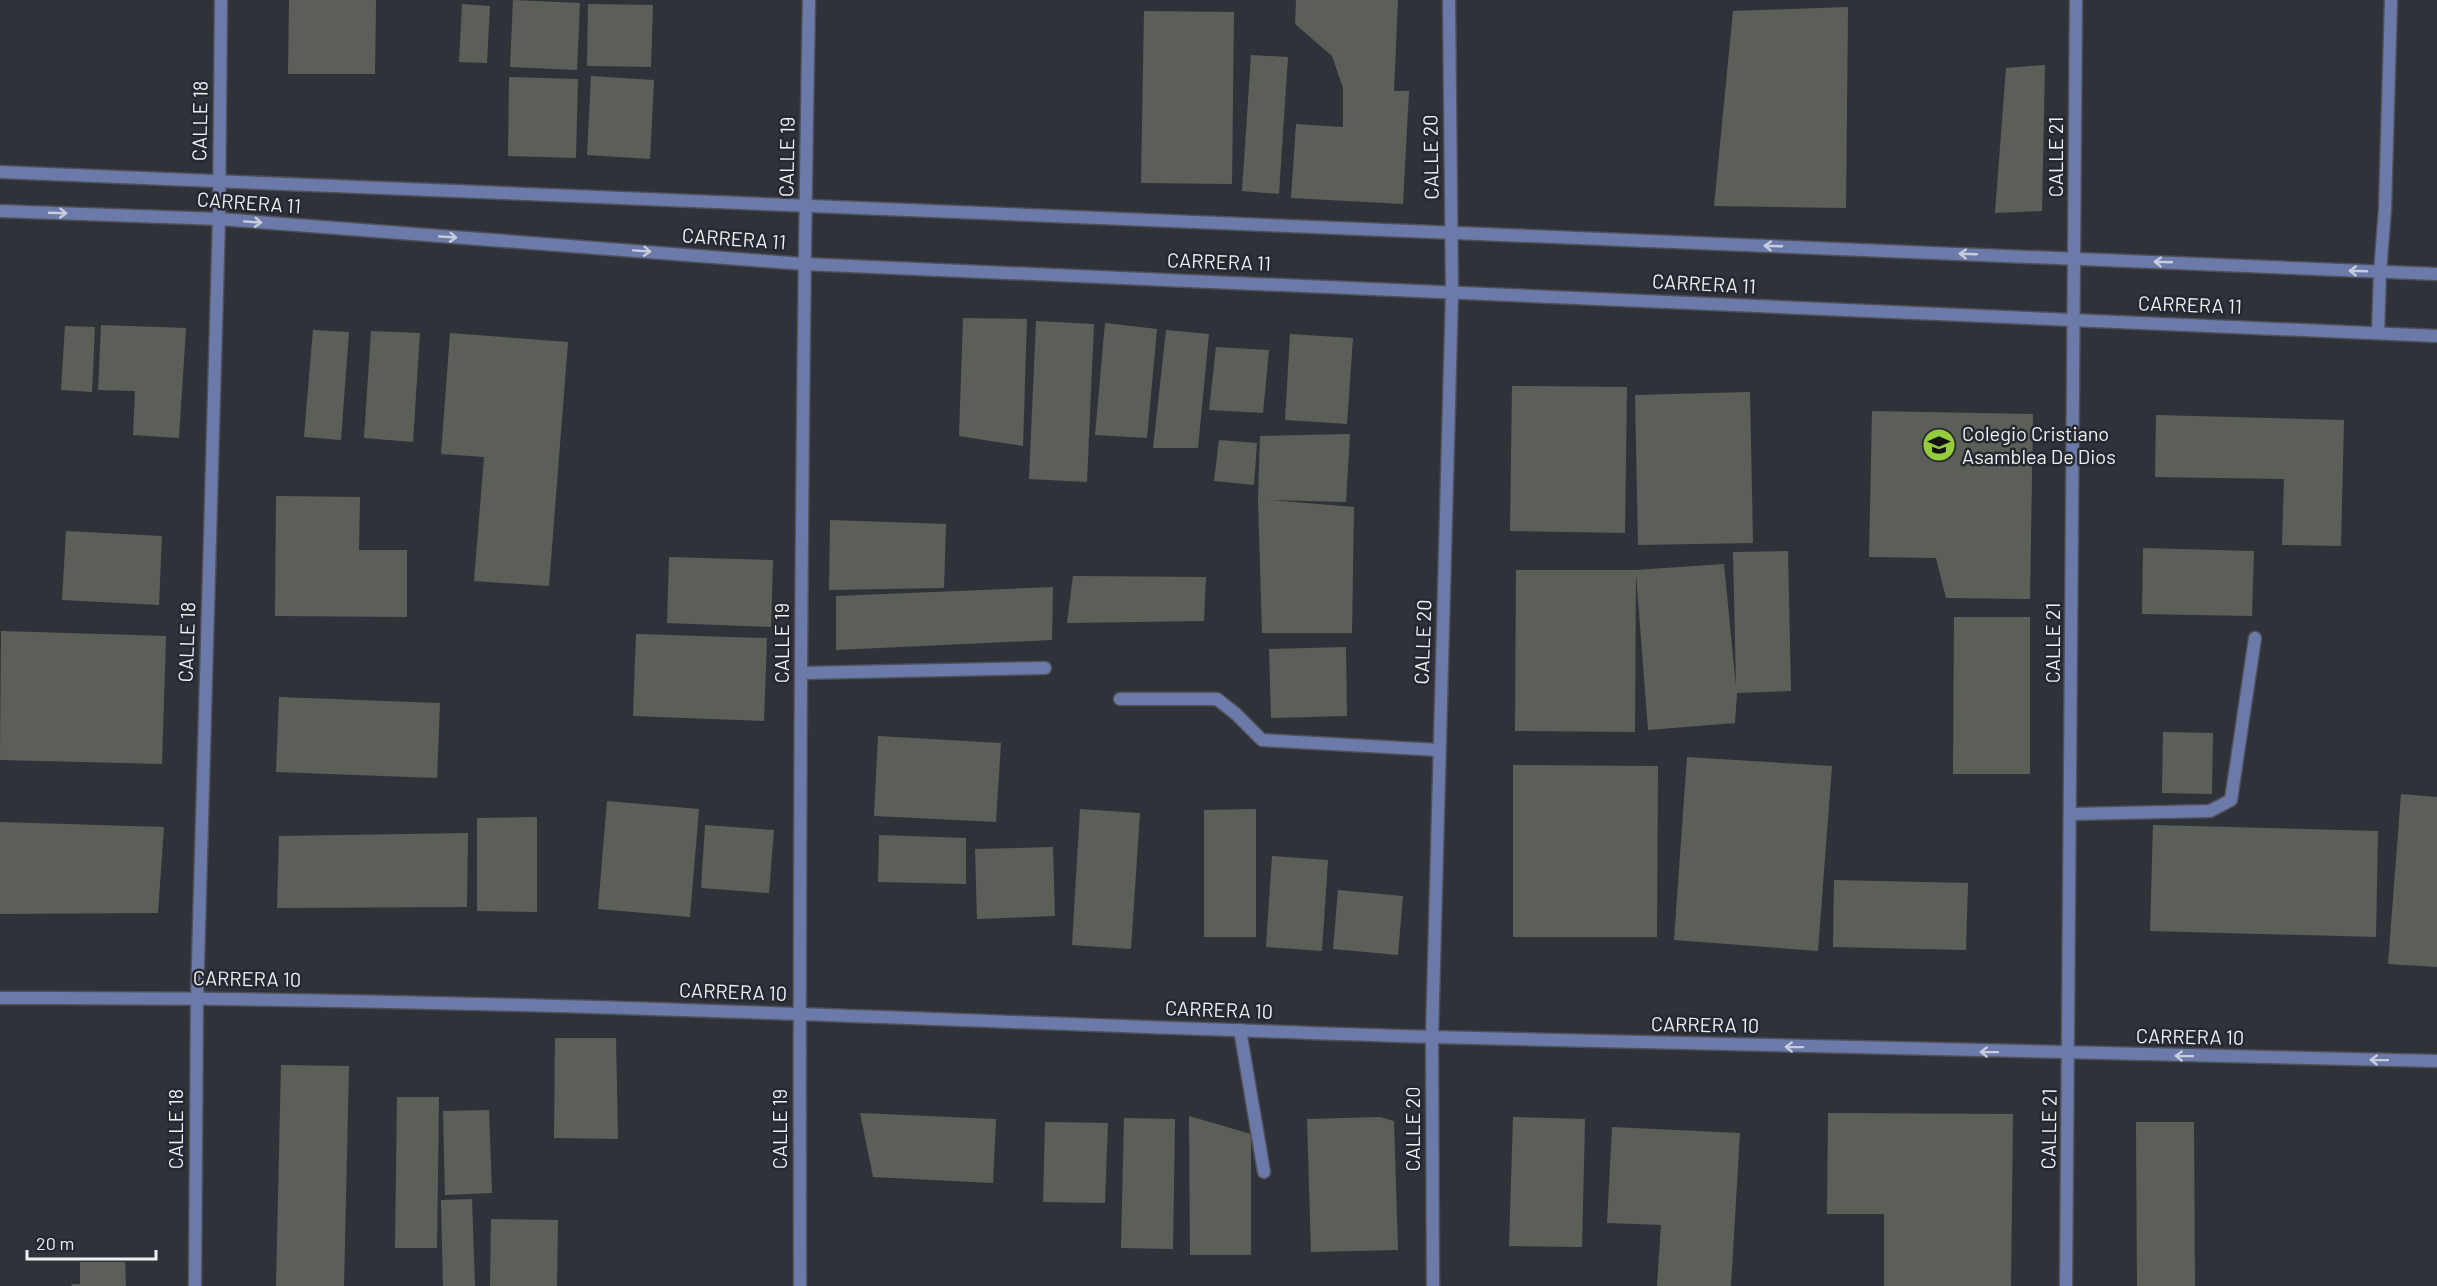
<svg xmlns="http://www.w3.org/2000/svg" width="2437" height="1286" viewBox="0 0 2437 1286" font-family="Barlow,sans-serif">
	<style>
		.building { fill: #5c5f58 }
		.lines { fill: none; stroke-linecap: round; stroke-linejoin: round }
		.lane-casing { stroke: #4e5057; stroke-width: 15 }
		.street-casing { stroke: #4e5057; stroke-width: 15 }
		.lane { stroke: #6c7aa9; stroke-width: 12 }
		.street { stroke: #6c7aa9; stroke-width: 12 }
		.oneway { stroke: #c7cdde }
		.labels { text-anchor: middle; stroke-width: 5; stroke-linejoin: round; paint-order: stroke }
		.street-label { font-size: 20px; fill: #eef0f4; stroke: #26282f }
		.poi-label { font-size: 20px; fill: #eef0f4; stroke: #26282f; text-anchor: start }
	</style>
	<rect width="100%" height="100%" fill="#303239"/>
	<g class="building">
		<path d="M289,0H376L375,74H288Z"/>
		<path d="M513,0L580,3L577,70L510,67Z"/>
		<path d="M1296,0H1398L1394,91H1409L1403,204L1291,198L1296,124L1343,127V88L1332,56L1295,24Z"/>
		<path d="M462,4L490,6L487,63L459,62Z"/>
		<path d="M588,4L653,5L651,67L587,66Z"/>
		<path d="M1848,7L1846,208L1714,206L1733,11Z"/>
		<path d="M1144,11L1234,12L1232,184L1141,183Z"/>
		<path d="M1251,55L1288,57L1279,194L1242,191Z"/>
		<path d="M2045,65L2042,211L1995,213L2006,68Z"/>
		<path d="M591,76L654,80L650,159L587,155Z"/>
		<path d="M509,77L578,79L576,158L508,156Z"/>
		<path d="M963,318L1027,319L1023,446L959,436Z"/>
		<path d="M1036,321L1094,324L1087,482L1029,479Z"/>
		<path d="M1105,323L1157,329L1147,438L1095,435Z"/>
		<path d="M101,325L186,328L179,438L133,435L135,391L98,390Z"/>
		<path d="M65,326L95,327L92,392L61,390Z"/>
		<path d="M313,330L349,332L341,440L304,437Z"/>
		<path d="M1166,330L1209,334L1198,448H1153Z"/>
		<path d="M371,331L420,333L413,442L364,438Z"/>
		<path d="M450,333L568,342L549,586L474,581L484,457L441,454Z"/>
		<path d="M1290,334L1353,338L1347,424L1285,420Z"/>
		<path d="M1216,347L1269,350L1263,413L1209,410Z"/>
		<path d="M1512,386L1627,387L1625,533L1510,531Z"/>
		<path d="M1750,392L1753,543L1638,545L1635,395Z"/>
		<path d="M1872,411L2033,414L2030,599L1946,598L1936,558L1869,557Z"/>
		<path d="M2156,415L2344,420L2341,546L2282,545L2284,479L2155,477Z"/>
		<path d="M1350,434L1346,502L1270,500L1354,507L1352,633H1262L1258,499L1260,436Z"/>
		<path d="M1219,440L1257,443L1254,485L1214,481Z"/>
		<path d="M276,496L360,497L359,550H407V617L275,616Z"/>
		<path d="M830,520L946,524L944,588L829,590Z"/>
		<path d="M66,531L162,536L159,605L62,600Z"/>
		<path d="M2143,548L2254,551L2252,616L2142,614Z"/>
		<path d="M1788,551L1791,691L1737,693L1735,723L1648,730L1636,574L1635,732L1515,731L1516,570H1636L1724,564L1736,687L1733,552Z"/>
		<path d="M669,557L773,560L771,627L667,623Z"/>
		<path d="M1073,576L1206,577L1204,621L1067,623Z"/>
		<path d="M1053,587L1052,640L836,650V596Z"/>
		<path d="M1954,617H2030V774H1953Z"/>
		<path d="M1,631L166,636L162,764L0,760Z"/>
		<path d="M636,634L767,638L764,721L633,716Z"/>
		<path d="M1346,647L1347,716L1271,718L1269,649Z"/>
		<path d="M279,697L440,703L437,778L276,772Z"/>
		<path d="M2163,732L2213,733L2212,794L2162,793Z"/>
		<path d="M878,736L1001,743L996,822L874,816Z"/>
		<path d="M1687,757L1832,766L1818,951L1674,940Z"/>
		<path d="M1513,765L1658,766L1657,937H1513Z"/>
		<path d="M2401,794L2437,797V967L2388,964Z"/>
		<path d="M607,801L699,809L690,917L598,909Z"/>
		<path d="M1080,809L1140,813L1131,949L1072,945Z"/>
		<path d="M1256,809V937H1204V810Z"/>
		<path d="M537,817V912L477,911V818Z"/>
		<path d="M0,822L164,827L158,913L0,914Z"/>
		<path d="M705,825L774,830L769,893L701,888Z"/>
		<path d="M2153,825L2378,831L2376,937L2150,931Z"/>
		<path d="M468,833L467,907L277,908L279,836Z"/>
		<path d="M879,835L966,838V884L878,882Z"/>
		<path d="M1053,847L1055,916L977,919L975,849Z"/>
		<path d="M1272,856L1328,860L1322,951L1266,947Z"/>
		<path d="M1834,880L1968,883L1966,950L1833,947Z"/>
		<path d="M1338,890L1403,896L1398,955L1333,949Z"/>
		<path d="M555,1038H616L618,1139L554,1138Z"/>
		<path d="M281,1065L349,1066L344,1286H276Z"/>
		<path d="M397,1097H439L437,1248H395Z"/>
		<path d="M489,1110L492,1193L445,1195L443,1111Z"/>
		<path d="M860,1113L996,1119L993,1183L873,1177Z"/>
		<path d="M1828,1113L2013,1114L2011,1286H1884V1214H1827Z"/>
		<path d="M1189,1116L1251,1134V1255H1190Z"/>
		<path d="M1380,1117L1394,1121L1398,1250L1311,1252L1307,1119Z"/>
		<path d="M1513,1117L1585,1119L1582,1247L1509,1246Z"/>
		<path d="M1124,1118L1175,1119L1173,1249L1121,1248Z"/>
		<path d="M1045,1122L1108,1123L1105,1203L1043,1202Z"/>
		<path d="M2136,1122H2194L2195,1286H2137Z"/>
		<path d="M1612,1127L1740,1133L1731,1286H1657L1661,1225L1607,1223Z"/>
		<path d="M472,1199L475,1286H443L441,1200Z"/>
		<path d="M491,1219L558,1220L557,1286H490Z"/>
		<path d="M80,1262H125L126,1286H72L71,1284H80Z"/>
	</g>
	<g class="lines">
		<defs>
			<g id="lane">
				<path d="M2378,333L2380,272L2385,209L2391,0"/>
				<path d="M802,673L1045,668"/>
				<path d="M1240,1030L1264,1172"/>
			</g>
			<g id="street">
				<path d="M0,172L2437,274"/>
				<path d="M0,211L219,219L804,264L2437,336"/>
				<path d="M1120,699H1217L1236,714L1262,740L1439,750"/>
				<path d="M2071,814L2210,811L2231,800L2255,638"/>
				<path d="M0,998C478,996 955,1022 1433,1037C1767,1048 2102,1054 2437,1061"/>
				<path d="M195,1286L197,997L219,219L221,0"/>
				<path d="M800,1286C799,857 801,429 809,0"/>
				<path d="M1433,1286L1432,1037L1452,292L1449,0"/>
				<path d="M2066,1286L2076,0"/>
			</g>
		</defs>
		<use href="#lane" class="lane-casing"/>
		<use href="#street" class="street-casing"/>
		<use href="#lane" class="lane"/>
		<use href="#street" class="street"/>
	</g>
	<defs><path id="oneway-shaft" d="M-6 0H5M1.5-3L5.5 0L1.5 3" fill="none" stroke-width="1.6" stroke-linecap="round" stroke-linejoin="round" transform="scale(1.5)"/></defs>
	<g class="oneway">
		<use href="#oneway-shaft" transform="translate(58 213) rotate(2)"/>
		<use href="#oneway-shaft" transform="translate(253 222) rotate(4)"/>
		<use href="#oneway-shaft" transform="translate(448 237) rotate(4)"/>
		<use href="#oneway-shaft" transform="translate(1773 246) rotate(-178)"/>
		<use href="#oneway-shaft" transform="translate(642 251) rotate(4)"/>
		<use href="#oneway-shaft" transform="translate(1968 254) rotate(-178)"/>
		<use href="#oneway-shaft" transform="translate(2163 262) rotate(-178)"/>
		<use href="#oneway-shaft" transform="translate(2358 271) rotate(-178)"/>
		<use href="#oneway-shaft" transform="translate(1794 1047) rotate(-179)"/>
		<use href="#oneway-shaft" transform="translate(1989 1052) rotate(-179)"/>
		<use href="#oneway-shaft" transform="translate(2184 1056) rotate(-179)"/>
		<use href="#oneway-shaft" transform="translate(2379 1060) rotate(-179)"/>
	</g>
	<defs>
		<symbol id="school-disc" viewBox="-11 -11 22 22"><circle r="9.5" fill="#94cc3c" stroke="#26282f"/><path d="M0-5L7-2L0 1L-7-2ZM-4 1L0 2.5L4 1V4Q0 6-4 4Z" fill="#111"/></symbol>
	</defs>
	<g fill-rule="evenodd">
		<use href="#school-disc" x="1920" y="426" width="38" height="38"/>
	</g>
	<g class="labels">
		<g class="street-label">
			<text transform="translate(200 121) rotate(-89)" y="7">CALLE 18</text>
			<text transform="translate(787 157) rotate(-89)" y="7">CALLE 19</text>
			<text transform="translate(1431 157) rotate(-91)" y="7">CALLE 20</text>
			<text transform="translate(2056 157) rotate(-90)" y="7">CALLE 21</text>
			<text transform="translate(249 203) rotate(4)" y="7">CARRERA 11</text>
			<text transform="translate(734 239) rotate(4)" y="7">CARRERA 11</text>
			<text transform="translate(1219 262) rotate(2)" y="7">CARRERA 11</text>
			<text transform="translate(1704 284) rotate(3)" y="7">CARRERA 11</text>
			<text transform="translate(2190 305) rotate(2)" y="7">CARRERA 11</text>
			<text transform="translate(187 642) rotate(-88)" y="7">CALLE 18</text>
			<text transform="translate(1423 642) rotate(-88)" y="7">CALLE 20</text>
			<text transform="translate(782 643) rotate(-90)" y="7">CALLE 19</text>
			<text transform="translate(2053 643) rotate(-90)" y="7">CALLE 21</text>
			<text transform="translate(247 979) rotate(1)" y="7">CARRERA 10</text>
			<text transform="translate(733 992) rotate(2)" y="7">CARRERA 10</text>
			<text transform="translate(1219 1010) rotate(2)" y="7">CARRERA 10</text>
			<text transform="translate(1705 1025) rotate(1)" y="7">CARRERA 10</text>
			<text transform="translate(2190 1037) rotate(1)" y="7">CARRERA 10</text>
			<text transform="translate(176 1129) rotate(-90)" y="7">CALLE 18</text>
			<text transform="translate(780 1129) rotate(-90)" y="7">CALLE 19</text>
			<text transform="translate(1413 1129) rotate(-90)" y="7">CALLE 20</text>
			<text transform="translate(2049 1129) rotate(-89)" y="7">CALLE 21</text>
		</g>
		<g class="poi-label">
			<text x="1962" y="441">Colegio Cristiano<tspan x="1962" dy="23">Asamblea De Dios</tspan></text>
		</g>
	</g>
	<path d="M27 1250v9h129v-9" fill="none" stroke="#eef0f4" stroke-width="3"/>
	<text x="36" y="1250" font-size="18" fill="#eef0f4" stroke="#26282f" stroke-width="4.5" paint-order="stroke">20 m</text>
</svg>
